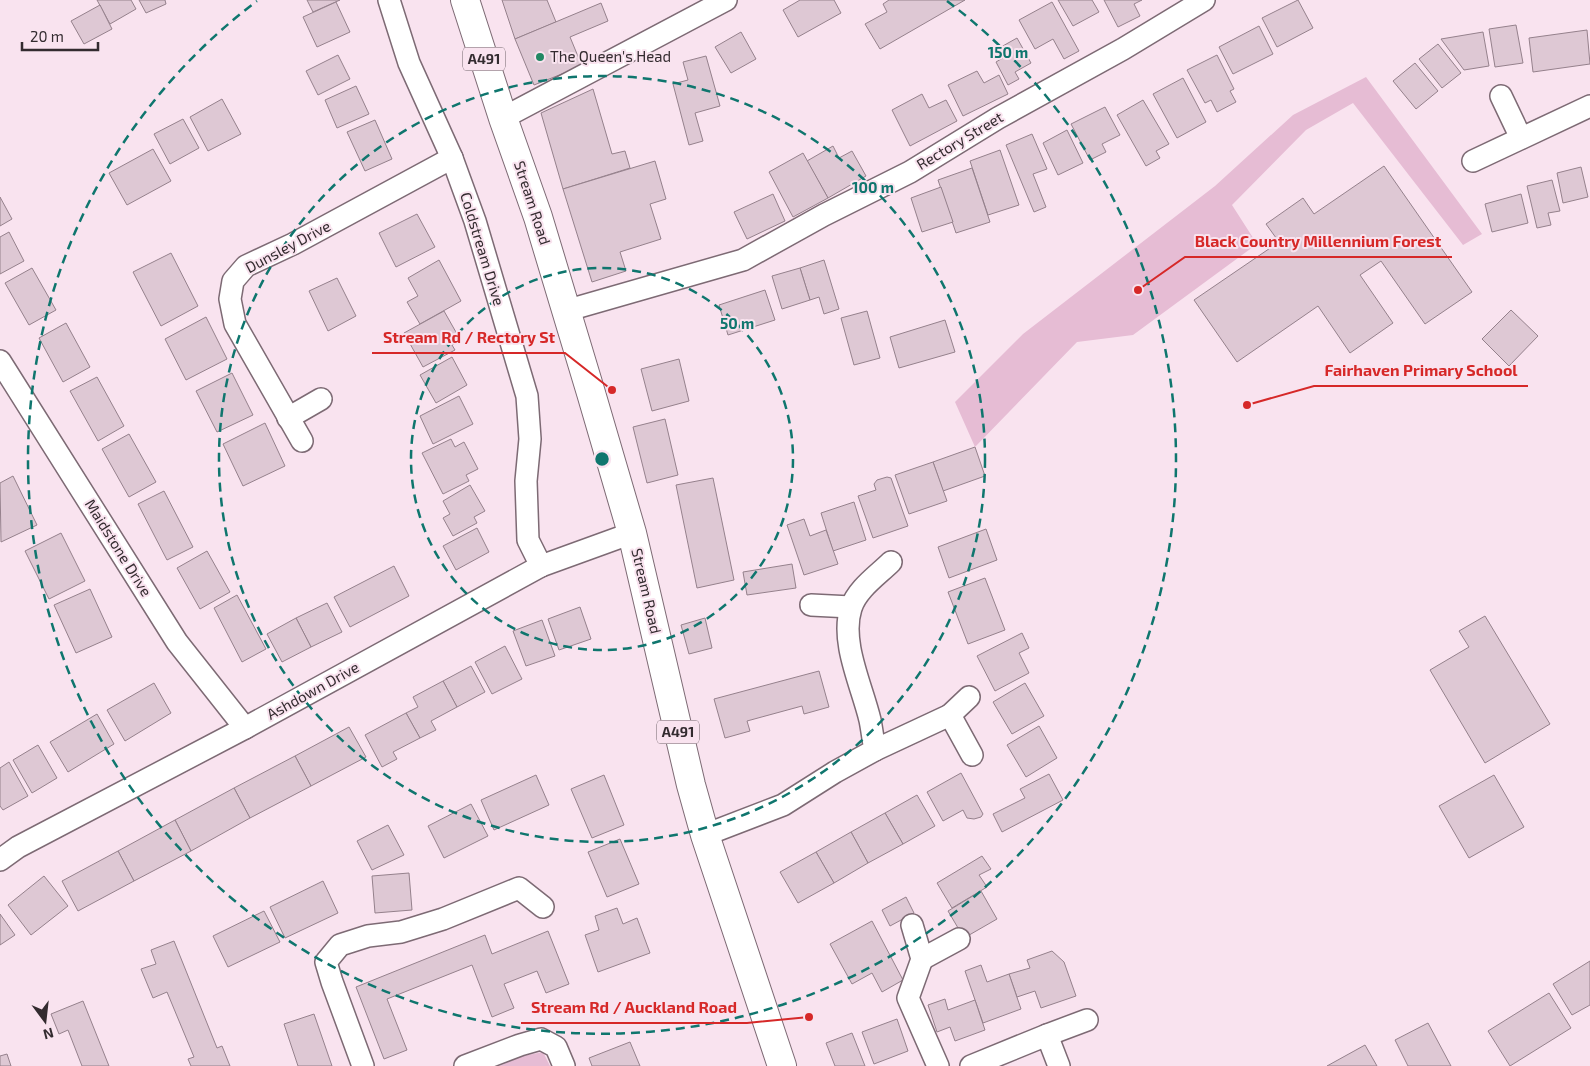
<svg xmlns="http://www.w3.org/2000/svg" width="1590" height="1066" viewBox="0 0 1590 1066" font-family="'Exo 2',sans-serif">
	<style>
		.green { fill: #e6bcd4 }
		.building { fill: #dec8d4; stroke: #95818c }
		.lines { fill: none; stroke-linecap: round; stroke-linejoin: round }
		.minor-casing { stroke: #7d6a74; stroke-width: 24 }
		.trunk-casing { stroke: #7d6a74; stroke-width: 30 }
		.minor { stroke: #fff; stroke-width: 21 }
		.trunk { stroke: #fff; stroke-width: 28 }
		.ring { fill: none; stroke: #0f766e; stroke-width: 2.5; stroke-dasharray: 9 6 }
		.poi-dot { fill: #228863; stroke: #f9e3ef; stroke-width: 2 }
		.labels { text-anchor: middle; stroke-width: 4; stroke-linejoin: round; paint-order: stroke }
		.shield { fill: #f9e3ef; stroke: #6e6269; stroke-width: 1 }
		.shield-label { font-size: 14px; font-weight: bold; fill: #332b2f }
		.poi-label { font-size: 15px; fill: #332b2f; stroke: #f9e3ef; text-anchor: start }
		.street-label { font-size: 15px; fill: #332b2f; stroke: #f9e3ef }
		.centre { fill: #0f766e; stroke: #f9e3ef; stroke-width: 2.5 }
		.ring-label { font-size: 15px; text-anchor: middle; font-weight: bold; fill: #0f766e; stroke: #f9e3ef; stroke-width: 4; stroke-linejoin: round; paint-order: stroke }
		.leader { fill: none; stroke: #d62828; stroke-width: 2 }
		.callout-dot { fill: #d62828; stroke: #f9e3ef; stroke-width: 2 }
		.callout-label { font-size: 16px; text-anchor: middle; font-weight: bold; fill: #d62828; stroke: #f9e3ef; stroke-width: 4; stroke-linejoin: round; paint-order: stroke }
	</style>
	<rect width="100%" height="100%" fill="#f9e3ef"/>
	<g class="green">
		<path d="M1366,77L1482,234L1463,245L1353,103L1306,130L1232,205L1257,244L1133,335L1077,342L975,447L955,402L1023,334L1215,186L1293,115Z"/>
		<path d="M543,1052L550,1066H499L523,1056Z"/>
	</g>
	<g class="building">
		<path d="M97,0H131L136,9L110,24Z"/>
		<path d="M139,0H165L166,4L146,13Z"/>
		<path d="M307,0H340L313,12Z"/>
		<path d="M502,0H547L556,22L515,39Z"/>
		<path d="M800,0H834L841,13L798,37L783,10Z"/>
		<path d="M889,0H965L880,49L865,24L887,12L883,4Z"/>
		<path d="M1058,0H1092L1099,12L1073,26Z"/>
		<path d="M1104,0H1142L1134,4L1140,16L1118,27Z"/>
		<path d="M1298,0L1313,28L1277,47L1262,18Z"/>
		<path d="M336,2L350,32L317,47L303,17Z"/>
		<path d="M1052,2L1079,51L1064,59L1053,39L1035,49L1019,20Z"/>
		<path d="M601,3L608,21L570,37L582,66L534,85L515,39Z"/>
		<path d="M100,5L112,29L84,44L71,21Z"/>
		<path d="M1516,25L1523,63L1495,67L1489,29Z"/>
		<path d="M1259,26L1273,54L1233,74L1219,47Z"/>
		<path d="M1587,30L1590,64L1533,72L1529,38Z"/>
		<path d="M741,32L756,59L731,73L715,47Z"/>
		<path d="M1483,32L1489,66L1464,70L1441,39Z"/>
		<path d="M1017,38L1031,63L1015,72L1019,79L1008,85L996,62L1006,56L1001,47Z"/>
		<path d="M1438,44L1461,73L1442,88L1419,59Z"/>
		<path d="M338,55L350,79L318,95L306,71Z"/>
		<path d="M1217,55L1234,89L1230,91L1236,102L1217,112L1211,100L1205,103L1187,70Z"/>
		<path d="M706,56L720,106L695,113L703,141L689,145L673,84L688,80L683,62Z"/>
		<path d="M1415,63L1438,91L1416,109L1393,81Z"/>
		<path d="M977,71L984,83L999,75L1008,94L963,116L948,85Z"/>
		<path d="M1183,78L1206,122L1177,138L1153,94Z"/>
		<path d="M356,86L369,114L337,128L325,100Z"/>
		<path d="M593,89L612,154L625,151L630,168L563,189L541,113Z"/>
		<path d="M922,94L929,108L946,100L957,121L910,146L892,110Z"/>
		<path d="M222,99L241,134L208,151L190,117Z"/>
		<path d="M1143,100L1169,144L1156,151L1160,158L1146,166L1117,115Z"/>
		<path d="M1105,107L1120,135L1102,144L1106,152L1090,160L1071,124Z"/>
		<path d="M183,119L199,148L170,164L154,134Z"/>
		<path d="M375,120L392,159L365,171L347,132Z"/>
		<path d="M1067,130L1083,163L1058,175L1043,143Z"/>
		<path d="M1032,134L1047,169L1033,174L1046,207L1034,212L1006,145Z"/>
		<path d="M833,146L839,158L852,151L866,176L828,198L807,161Z"/>
		<path d="M153,149L171,181L127,205L109,173Z"/>
		<path d="M1000,150L1019,205L988,215L970,161Z"/>
		<path d="M803,153L828,198L793,217L769,172Z"/>
		<path d="M655,161L666,199L650,204L661,239L620,252L626,271L592,282L563,189Z"/>
		<path d="M1384,166L1472,292L1425,324L1381,261L1360,275L1393,323L1350,353L1318,306L1237,362L1194,300L1279,242L1266,224L1303,198L1314,214Z"/>
		<path d="M1581,167L1588,197L1563,203L1557,173Z"/>
		<path d="M972,168L990,222L956,233L938,180Z"/>
		<path d="M1552,180L1560,211L1548,213L1551,225L1537,228L1527,186Z"/>
		<path d="M941,187L953,222L922,232L911,198Z"/>
		<path d="M773,194L785,221L747,239L734,212Z"/>
		<path d="M1521,194L1528,223L1492,232L1485,204Z"/>
		<path d="M0,197L12,219L0,226Z"/>
		<path d="M417,214L435,247L396,267L379,233Z"/>
		<path d="M9,232L24,261L0,274V237Z"/>
		<path d="M171,253L198,306L161,326L133,272Z"/>
		<path d="M439,260L461,301L420,324L407,302L418,296L408,278Z"/>
		<path d="M824,260L839,309L824,314L819,297L810,300L800,268Z"/>
		<path d="M32,268L56,310L29,325L5,283Z"/>
		<path d="M800,268L810,300L782,309L772,276Z"/>
		<path d="M337,278L356,316L328,331L309,291Z"/>
		<path d="M765,290L775,320L728,335L719,305Z"/>
		<path d="M1511,310L1538,336L1509,366L1482,339Z"/>
		<path d="M444,311L461,341L452,345L455,350L423,367L404,333Z"/>
		<path d="M867,311L880,358L854,365L841,318Z"/>
		<path d="M206,317L227,359L186,380L165,339Z"/>
		<path d="M945,320L955,352L899,368L890,337Z"/>
		<path d="M66,323L90,367L63,382L39,338Z"/>
		<path d="M452,357L467,385L436,403L420,375Z"/>
		<path d="M679,359L689,401L652,411L641,369Z"/>
		<path d="M232,373L253,415L217,432L196,391Z"/>
		<path d="M97,377L124,426L98,441L70,391Z"/>
		<path d="M459,396L473,424L433,444L420,416Z"/>
		<path d="M665,419L678,475L647,483L633,427Z"/>
		<path d="M265,423L285,466L243,486L223,444Z"/>
		<path d="M129,434L156,482L129,497L102,449Z"/>
		<path d="M451,439L455,447L464,442L478,469L466,475L469,481L443,494L422,453Z"/>
		<path d="M975,447L985,476L943,491L933,462Z"/>
		<path d="M933,462L947,501L909,514L895,475Z"/>
		<path d="M13,476L37,525L1,542L0,483Z"/>
		<path d="M887,477L891,478L908,526L873,538L858,496L876,490L874,484L877,480Z"/>
		<path d="M713,478L734,580L697,588L676,485Z"/>
		<path d="M470,485L485,511L474,517L477,523L453,536L443,518L450,514L443,501Z"/>
		<path d="M164,491L193,547L167,560L138,504Z"/>
		<path d="M854,502L866,540L833,551L821,513Z"/>
		<path d="M804,519L810,536L826,530L838,564L804,575L787,525Z"/>
		<path d="M477,528L489,552L456,570L443,546Z"/>
		<path d="M986,529L997,560L949,578L938,547Z"/>
		<path d="M61,533L85,581L49,599L25,551Z"/>
		<path d="M207,551L230,592L200,609L177,568Z"/>
		<path d="M792,564L796,588L747,595L743,572Z"/>
		<path d="M394,566L409,596L350,627L334,597Z"/>
		<path d="M985,578L1005,630L968,644L948,592Z"/>
		<path d="M90,589L112,637L76,653L54,605Z"/>
		<path d="M237,595L266,649L242,662L214,608Z"/>
		<path d="M327,603L342,632L311,647L296,618Z"/>
		<path d="M580,607L591,639L559,650L548,619Z"/>
		<path d="M1485,616L1550,724L1485,763L1430,670L1469,647L1459,631Z"/>
		<path d="M296,618L311,647L282,662L267,634Z"/>
		<path d="M705,618L712,648L689,654L681,625Z"/>
		<path d="M542,620L555,656L526,666L513,631Z"/>
		<path d="M1022,633L1029,648L1019,653L1029,673L995,691L977,656Z"/>
		<path d="M505,646L522,679L492,694L475,662Z"/>
		<path d="M471,666L485,692L457,707L443,681Z"/>
		<path d="M819,671L829,707L804,714L802,706L747,721L750,731L725,738L714,699Z"/>
		<path d="M443,681L457,707L431,721L436,730L420,738L406,713L418,707L413,697Z"/>
		<path d="M154,683L171,713L125,741L107,710Z"/>
		<path d="M1025,683L1044,716L1012,734L993,702Z"/>
		<path d="M406,713L420,738L393,752L397,759L382,767L365,735Z"/>
		<path d="M97,714L114,744L68,772L50,742Z"/>
		<path d="M1039,726L1057,758L1026,777L1007,745Z"/>
		<path d="M349,727L366,757L311,786L295,756Z"/>
		<path d="M38,745L57,778L32,793L13,760Z"/>
		<path d="M295,756L311,786L250,818L234,788Z"/>
		<path d="M9,762L28,796L3,810L0,806V768Z"/>
		<path d="M961,773L983,814L981,817L974,819L967,818L963,810L943,821L927,792Z"/>
		<path d="M1049,774L1063,800L1002,832L993,814L1025,798L1020,789Z"/>
		<path d="M536,775L549,805L494,830L481,800Z"/>
		<path d="M604,775L624,825L592,838L571,789Z"/>
		<path d="M1494,775L1524,827L1469,858L1439,806Z"/>
		<path d="M234,788L250,818L191,851L175,820Z"/>
		<path d="M917,795L935,826L903,844L885,813Z"/>
		<path d="M471,804L488,836L444,858L428,826Z"/>
		<path d="M885,813L903,844L868,863L851,832Z"/>
		<path d="M175,820L191,851L134,881L118,851Z"/>
		<path d="M388,825L404,855L372,870L357,841Z"/>
		<path d="M851,832L868,863L834,883L816,852Z"/>
		<path d="M620,839L639,884L607,897L588,852Z"/>
		<path d="M118,851L134,881L78,911L62,881Z"/>
		<path d="M816,852L834,883L798,903L780,872Z"/>
		<path d="M982,856L991,869L979,875L987,887L952,908L937,883Z"/>
		<path d="M409,873L412,910L375,913L372,876Z"/>
		<path d="M44,876L68,906L31,935L8,905Z"/>
		<path d="M323,881L338,913L285,938L270,907Z"/>
		<path d="M981,891L997,919L964,938L948,911Z"/>
		<path d="M906,897L914,913L890,926L882,910Z"/>
		<path d="M617,908L623,924L637,918L650,953L598,972L585,935L599,930L595,916Z"/>
		<path d="M264,911L280,942L228,967L213,936Z"/>
		<path d="M0,914L15,935L0,945Z"/>
		<path d="M872,921L903,980L882,992L872,973L852,984L830,944Z"/>
		<path d="M548,931L569,984L546,993L537,971L504,984L514,1008L492,1017L472,965L387,999L407,1050L384,1059L356,987L485,935L492,954Z"/>
		<path d="M174,941L217,1048L222,1046L230,1066H191L188,1059L194,1057L167,992L153,998L141,969L156,964L151,950Z"/>
		<path d="M1052,951L1064,962L1076,996L1041,1008L1035,991L1017,997L1009,974L1030,968L1027,960Z"/>
		<path d="M1590,961V1005L1572,1015L1553,984Z"/>
		<path d="M981,965L987,982L1009,974L1021,1009L983,1023L965,971Z"/>
		<path d="M1549,993L1571,1028L1510,1066L1488,1031Z"/>
		<path d="M945,999L948,1010L975,1000L985,1030L955,1041L950,1027L937,1032L928,1005Z"/>
		<path d="M83,1001L109,1066H82L68,1030L59,1034L51,1014Z"/>
		<path d="M314,1014L332,1066H298L284,1024Z"/>
		<path d="M897,1019L908,1051L874,1064L862,1032Z"/>
		<path d="M1428,1023L1451,1066H1408L1395,1040Z"/>
		<path d="M852,1033L865,1066H835L826,1043Z"/>
		<path d="M630,1042L640,1066H592L589,1058Z"/>
		<path d="M1365,1045L1377,1066H1327Z"/>
		<path d="M7,1054L11,1066H0V1056Z"/>
	</g>
	<g class="lines">
		<defs>
			<g id="minor">
				<path d="M389,0L409,63L452,158L475,221L527,396L530,439L526,481L528,540L541,566"/>
				<path d="M1501,96L1521,138"/>
				<path d="M503,118L726,0"/>
				<path d="M1473,161L1590,106"/>
				<path d="M565,311L743,260L824,215L910,172L998,118L1123,49L1204,0"/>
				<path d="M0,361L177,642L245,728"/>
				<path d="M288,418L321,399"/>
				<path d="M302,441L235,324L230,299L233,281L246,266L293,244L452,158"/>
				<path d="M811,605L851,607"/>
				<path d="M969,697L950,715L972,755"/>
				<path d="M875,750L950,715"/>
				<path d="M705,835L783,805L835,772L875,750C873,740 872,730 870,720C862,686 840,642 851,608C857,589 878,575 891,562"/>
				<path d="M0,860L18,847L245,728L541,566L632,533"/>
				<path d="M912,925L922,959L908,998L938,1066"/>
				<path d="M922,959L959,939"/>
				<path d="M1047,1035L1059,1066"/>
				<path d="M363,1066L332,982L326,962L340,945L368,936L401,932L443,919L519,888L543,907"/>
				<path d="M465,1066L520,1045L541,1039L556,1047L564,1066"/>
				<path d="M971,1066L1047,1035L1087,1020"/>
			</g>
			<path id="trunk" d="M465,0L503,118L538,217L591,393L632,533L691,785L705,835L782,1066"/>
		</defs>
		<use href="#minor" class="minor-casing"/>
		<use href="#trunk" class="trunk-casing"/>
		<use href="#minor" class="minor"/>
		<use href="#trunk" class="trunk"/>
	</g>
	<g class="ring">
		<circle cx="602" cy="459" r="191"/>
		<circle cx="602" cy="459" r="383"/>
		<path d="M947 1A574 574 0 1 1 257 1"/>
	</g>
	<circle class="poi-dot" cx="540" cy="57" r="5"/>
	<g class="labels">
		<g class="shield">
			<rect x="463" y="47.5" width="42" height="23" rx="4"/>
			<rect x="657" y="720.5" width="42" height="23" rx="4"/>
		</g>
		<g class="shield-label">
			<text x="484" y="64">A491</text>
			<text x="678" y="737">A491</text>
		</g>
		<g class="poi-label">
			<text x="550" y="62">The Queen's Head</text>
		</g>
		<g class="street-label">
			<text transform="translate(960 141) rotate(-31)" y="5">Rectory Street</text>
			<text transform="translate(532 203) rotate(72)" y="5">Stream Road</text>
			<text transform="translate(288 247) rotate(-28)" y="5">Dunsley Drive</text>
			<text transform="translate(482 249) rotate(73)" y="5">Coldstream Drive</text>
			<text transform="translate(118 548) rotate(58)" y="5">Maidstone Drive</text>
			<text transform="translate(646 591) rotate(77)" y="5">Stream Road</text>
			<text transform="translate(313 691) rotate(-29)" y="5">Ashdown Drive</text>
		</g>
	</g>
	<circle cx="602" cy="459" r="8" class="centre"/>
	<g class="ring-label">
		<text x="1008" y="58">150 m</text>
		<text x="873" y="193">100 m</text>
		<text x="737" y="329">50 m</text>
	</g>
	<path class="leader" d="M1138 290L1185 257H1452M612 390L565 353H372M1247 405L1314 386H1528M809 1017L747 1023H521"/>
	<g class="callout-dot">
		<circle cx="1138" cy="290" r="5"/>
		<circle cx="612" cy="390" r="5"/>
		<circle cx="1247" cy="405" r="5"/>
		<circle cx="809" cy="1017" r="5"/>
	</g>
	<g class="callout-label">
		<text x="1318" y="247">Black Country Millennium Forest</text>
		<text x="469" y="343">Stream Rd / Rectory St</text>
		<text x="1421" y="376">Fairhaven Primary School</text>
		<text x="634" y="1013">Stream Rd / Auckland Road</text>
	</g>
	<g transform="translate(45 1021) rotate(165)" stroke="#f9e3ef" stroke-width="4" paint-order="stroke">
	<path d="M0-4L9 19L0 12L-9 19Z" fill="#332b2f"/>
	<text y="-8" font-size="14" font-weight="bold" text-anchor="middle" fill="#332b2f">N</text>
	</g>
	<path d="M22 42v8h76v-8" fill="none" stroke="#332b2f" stroke-width="2.5"/>
	<text x="30" y="42" font-size="15" fill="#332b2f" stroke="#f9e3ef" stroke-width="4" paint-order="stroke">20 m</text>
</svg>
